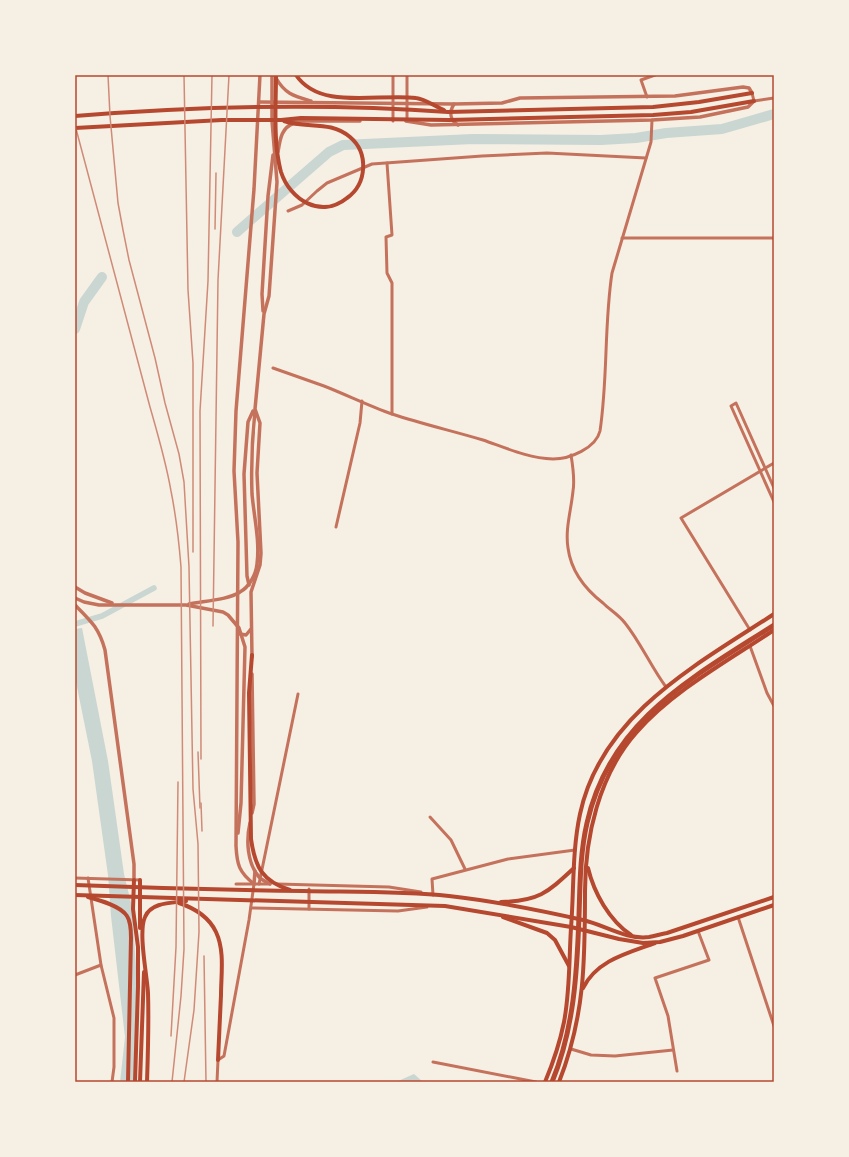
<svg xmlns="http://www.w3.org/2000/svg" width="849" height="1157" viewBox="0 0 849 1157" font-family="'Open Sans',sans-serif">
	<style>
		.water { fill: #c9d6d2 }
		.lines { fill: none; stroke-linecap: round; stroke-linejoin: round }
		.canal { stroke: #c9d6d2; stroke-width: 5.5 }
		.river { stroke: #c9d6d2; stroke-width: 10 }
		.minor { stroke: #c5725c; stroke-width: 3 }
		.tertiary { stroke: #c5725c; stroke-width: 3.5 }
		.secondary { stroke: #b5482f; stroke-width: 4 }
		.motorway { stroke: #b5482f; stroke-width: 5 }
		.rail { stroke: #cf8b77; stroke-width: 1.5 }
		.neatline { fill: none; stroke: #b5482f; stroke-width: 1.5 }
	</style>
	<rect width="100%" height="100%" fill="#f6efe4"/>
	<g class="water">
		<path d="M82,628L108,761L124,874L132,907L139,1012L136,1082H120L125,1037L111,916L108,875L92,761L75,677V629Z"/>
		<path d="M414,1074L423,1082H396Z"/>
	</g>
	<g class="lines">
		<path class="canal" d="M75,624L102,616L154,588"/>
		<g class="river">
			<path d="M237,232L329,152L343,145L473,139L601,140L636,138L666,133L722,129L774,114"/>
			<path d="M75,329L84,302L102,277"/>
		</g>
		<g class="minor">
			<path d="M407,75V121"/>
			<path d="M752,93L754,101L774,98"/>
			<path d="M647,97L641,80L655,75"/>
			<path d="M393,121V75"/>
			<path d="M387,163L392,235L386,237L387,273L392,283V414"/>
			<path d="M288,211L302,205L317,191L327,183L372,164L482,156L547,153L646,158"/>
			<path d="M622,238H774"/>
			<path d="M273,368C290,374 307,380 324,386C347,395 369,406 392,414C422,424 453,431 483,440C506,448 528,458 553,459C570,459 596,448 600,431C608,378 604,325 612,273L651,142L652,120"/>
			<path d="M571,455C573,467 575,479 573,491C571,511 565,529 568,548C571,571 585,589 603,603C610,610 619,615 625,623C641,643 651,667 666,687"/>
			<path d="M774,488L736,403L731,406L774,502"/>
			<path d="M336,527L360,423L362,401"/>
			<path d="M750,630L681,518L774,463"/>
			<path d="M750,646L767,693L774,706"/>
			<path d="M430,817L451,840L465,869"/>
			<path d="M75,878L140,880"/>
			<path d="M88,878L101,965L114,1018V1067L112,1082"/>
			<path d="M236,884H270"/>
			<path d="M259,884L298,694"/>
			<path d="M277,884L389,887L421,892"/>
			<path d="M309,889V909"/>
			<path d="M431,894L433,895L432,879L508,859L575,850"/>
			<path d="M251,908L398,911L427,907"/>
			<path d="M738,917L774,1026"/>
			<path d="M75,975L101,965"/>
			<path d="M571,1049L591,1055L615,1056L673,1050"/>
			<path d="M433,1062L536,1082"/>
			<path d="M677,1071L668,1016L655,978L709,960L698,931"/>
			<path d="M217,1082L218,1060L224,1056L249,920L254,884"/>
		</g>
		<g class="tertiary">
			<path d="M276,78C285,94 294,96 311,101"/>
			<path d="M259,102L454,104L502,103L520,98L675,96L743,87L749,88L752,93"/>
			<path d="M454,104C449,112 450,120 458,125"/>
			<path d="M288,121H360"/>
			<path d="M406,121L431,125L652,120L700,117L748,107L754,101"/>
			<path d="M278,152C280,140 281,128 294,123"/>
			<path d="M263,311L262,294L268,196L273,155"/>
			<path d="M249,585L247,576L244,474L248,422L253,411"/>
			<path d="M75,587L85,593L112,603"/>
			<path d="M75,598L84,602L99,605H186L223,612L228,615L239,628L245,647L241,803L238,833"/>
			<path d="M189,604C204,601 228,600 240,592C249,587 256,575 257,564C260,541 254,517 252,494C251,466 252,439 255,411"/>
			<path d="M75,605C91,621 99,628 105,650L134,864V880"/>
			<path d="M240,634L246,635L251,629"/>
			<path d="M252,657L251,592L260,565L261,553L257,473L260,423L255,409L264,314L269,296L277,182L272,121V75"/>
			<path d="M252,813L254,804L252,674"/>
			<path d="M250,823C246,840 247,863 259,877C262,880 266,882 270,884"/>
			<path d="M254,884C239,872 237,865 236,846L238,542L234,471L236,411L254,189L260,75"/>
			<path d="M254,884L255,871"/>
		</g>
		<g class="secondary">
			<path d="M276,75C276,100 274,126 277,151C278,158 279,165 281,172C290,200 321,219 347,198C367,184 369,153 350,137C330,120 307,129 284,121"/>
			<path d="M296,75C320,111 379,93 416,98C425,99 436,107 444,110"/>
			<path d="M75,116C199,106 325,103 448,112L653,107L699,102L752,93"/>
			<path d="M75,128L222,120H281L301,118L449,120L653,115L691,112L754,101"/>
			<path d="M252,655L249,693L251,839C255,867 262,881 290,890"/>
			<path d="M588,868C594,893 609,920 631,935"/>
			<path d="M134,880L133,909L138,947V987L135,1082"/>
			<path d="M140,880V928"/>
			<path d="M75,885C151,888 228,890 304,891C352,892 401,891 449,896C494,901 539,910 583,920C605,925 626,940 649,937C655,936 661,934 667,933L774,897"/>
			<path d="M75,895L445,906L571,927L619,939L643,943L660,942L683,936L774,905"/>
			<path d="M88,897C99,900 121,906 127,916C131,922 131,931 131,938L128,1082"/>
			<path d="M501,902C539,901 547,893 574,868"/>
			<path d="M179,903C194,908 209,917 216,932C225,951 221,975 221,995C220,1017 219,1038 218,1060"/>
			<path d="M503,917L547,933L555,940L569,966"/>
			<path d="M583,988C597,960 628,953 655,943"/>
			<path d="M140,1082L144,972"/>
			<path d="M147,1082C148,1052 149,1023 148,993C147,975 138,932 145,917C151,902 172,903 186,901"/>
			<path d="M545,1082C553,1063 560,1042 564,1022C570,991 569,959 571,928C574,891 572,851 580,814C601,715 696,665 774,614"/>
			<path d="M559,1082C585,1016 585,960 585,891C585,837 599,775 636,733C671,692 729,660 774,630"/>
		</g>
		<path class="motorway" d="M552,1082C574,1029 577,973 579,916C580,885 580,853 587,823C610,720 692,678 774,625"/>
		<g class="rail">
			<path d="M108,75L110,116L118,203L123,230L129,260L155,358L165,403L179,454L184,482L189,567L193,789L198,844L199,932L194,1010L184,1082"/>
			<path d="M184,75L188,290L193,363V552"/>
			<path d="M75,125L150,407C158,435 166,462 171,491C176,516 179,542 181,567L184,949L181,996L172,1082"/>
			<path d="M215,229L216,173"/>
			<path d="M213,626L218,280L229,75"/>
			<path d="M198,752L200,808"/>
			<path d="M201,759L200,411L208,281L212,75"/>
			<path d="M201,803L202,831"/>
			<path d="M204,956L206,1082"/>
			<path d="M171,1036L176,947L178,782"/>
		</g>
	</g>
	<rect width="849" height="1157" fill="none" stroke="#f6efe4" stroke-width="152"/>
	<rect x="76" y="76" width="697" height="1005" class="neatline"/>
</svg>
